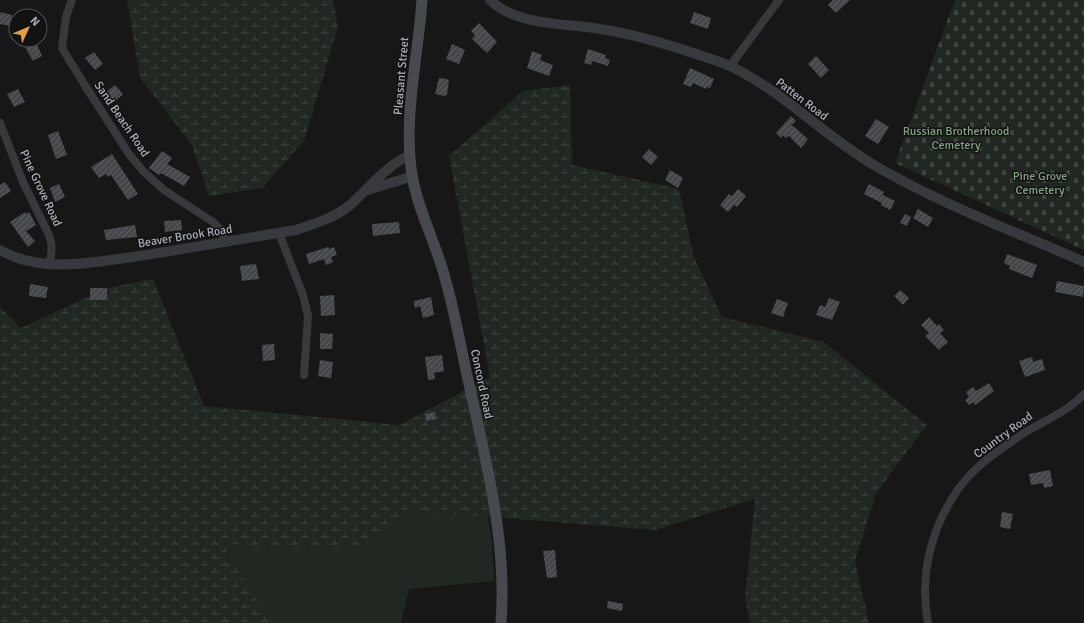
<svg xmlns="http://www.w3.org/2000/svg" width="1084" height="623" viewBox="0 0 1084 623" font-family="Signika,sans-serif">
	<style>
		.green { fill: #212821 }
		.wetland { fill: url(#wetland-marsh) }
		.cemetery { fill: url(#cemetery-stones) }
		.building { fill: url(#building-hatch) }
		.lines { fill: none; stroke-linecap: round; stroke-linejoin: round }
		.minor { stroke: #38393d; stroke-width: 8 }
		.tertiary { stroke: #38393d; stroke-width: 10 }
		.secondary { stroke: #46494d; stroke-width: 11 }
		.labels { text-anchor: middle; stroke-width: 3; stroke-linejoin: round; paint-order: stroke }
		.street-label { font-size: 12px; fill: #aaafb7; stroke: #121213 }
		.park-label { font-size: 12px; fill: #84a182; stroke: #121213 }
	</style>
	<defs>
		<pattern id="wetland-marsh" width="20" height="14" patternUnits="userSpaceOnUse"><rect width="20" height="14" fill="#212821"/><path d="M1 5h8M5 5V1M11 12h8M15 12V8" fill="none" stroke="#3f453f"/></pattern>
		<pattern id="cemetery-stones" width="16" height="16" patternUnits="userSpaceOnUse"><rect width="16" height="16" fill="#212821"/><path d="M2 7V4a2 2 0 0 1 4 0v3zM10 15v-3a2 2 0 0 1 4 0v3z" fill="#3f453f"/></pattern>
		<pattern id="building-hatch" width="6" height="6" patternUnits="userSpaceOnUse"><rect width="6" height="6" fill="#46474b"/><path d="M-1 1l2-2M0 6l6-6M5 7l2-2" fill="none" stroke="#5e5f63"/></pattern>
	</defs>
	<rect width="100%" height="100%" fill="#171718"/>
	<path class="green" d="M0,396L486,506L492,543L494,581L409,589L401,623H0Z"/>
	<g class="wetland">
		<path d="M127,0H333L338,27L304,141L262,188L209,196L192,145L140,78Z"/>
		<path d="M570,85L572,165L679,189L694,258L722,317L824,342L927,425L876,493L855,562L869,623H750L745,597L755,499L655,530L416,511L357,548L223,544L270,623H0V307L21,328L107,288L153,279L204,406L400,425L490,377L449,156L523,91Z"/>
	</g>
	<path class="cemetery" d="M955,0H1084V250L895,163Z"/>
	<g class="building">
		<path d="M833,0H850L836,13L828,5Z"/>
		<path d="M0,12L12,15L10,26L0,24Z"/>
		<path d="M694,12L711,18L708,29L690,23Z"/>
		<path d="M479,23L497,42L487,53L472,39L475,35L471,31Z"/>
		<path d="M21,40H35L42,56L33,61Z"/>
		<path d="M452,44L465,50L459,64L446,59Z"/>
		<path d="M588,49L606,55L605,58L610,60L608,66L592,61L591,65L584,63Z"/>
		<path d="M532,51L542,55L540,60L553,65L549,76L527,68Z"/>
		<path d="M94,52L103,64L95,70L85,58Z"/>
		<path d="M816,56L829,70L821,78L808,64Z"/>
		<path d="M690,68L714,79L710,88L706,87V89L693,83L691,87L683,84Z"/>
		<path d="M439,78L447,79L449,81L447,94L445,96L435,94Z"/>
		<path d="M115,85L123,94L114,102L106,92Z"/>
		<path d="M18,89L25,102L14,107L7,94Z"/>
		<path d="M791,116L796,121L791,126H793L808,139L801,148L789,136L785,138L783,135L781,138L776,133Z"/>
		<path d="M876,119L889,127L878,144L865,136Z"/>
		<path d="M58,131L67,155L56,159L48,135Z"/>
		<path d="M649,149L658,157L651,165L642,157Z"/>
		<path d="M162,151L172,158L167,164L190,177L184,186L161,173L159,175L149,168Z"/>
		<path d="M112,154L138,194L128,200L111,175L108,177L106,174L99,178L91,167Z"/>
		<path d="M670,170L683,178L678,188L665,180Z"/>
		<path d="M5,182L11,191L0,198V185Z"/>
		<path d="M59,184L65,197L55,202L50,188Z"/>
		<path d="M869,184L884,192L883,195L895,201L890,210L881,205L882,203L864,194Z"/>
		<path d="M738,189L746,196L737,207L734,205L728,212L720,205L729,194L732,196Z"/>
		<path d="M918,209L933,218L928,227L913,218Z"/>
		<path d="M25,212L26,214L29,212L36,225L26,231L35,241L28,247L10,222Z"/>
		<path d="M905,214L911,217L907,226L900,223Z"/>
		<path d="M181,220L182,230L165,232L164,221Z"/>
		<path d="M399,222L400,233L373,236L372,224Z"/>
		<path d="M135,225L137,237L106,240L104,230Z"/>
		<path d="M328,247L329,249L334,247L337,255L331,257L333,262L326,265L324,259L309,264L306,254Z"/>
		<path d="M1007,254L1037,265L1032,278L1009,269L1010,266L1004,263Z"/>
		<path d="M256,264L259,279L242,281L240,266Z"/>
		<path d="M1057,281L1084,286L1083,297L1055,292Z"/>
		<path d="M30,284L48,287L46,298L29,296Z"/>
		<rect x="90" y="288" width="17" height="12"/>
		<path d="M900,290L909,298L903,305L894,296Z"/>
		<path d="M334,295L335,315L321,316L320,296Z"/>
		<path d="M431,297L434,315L423,318L420,306L415,308L414,301Z"/>
		<path d="M829,298L840,302L832,320L816,315L820,305L825,307Z"/>
		<path d="M777,299L788,303L783,317L771,313Z"/>
		<path d="M929,317L937,326L939,324L944,330L940,333L948,342L939,350L925,336L929,333L921,325Z"/>
		<path d="M320,333L333,334L332,349H320Z"/>
		<path d="M274,344L275,360L263,361L262,345Z"/>
		<path d="M442,355L444,371L434,373L435,379L428,380L425,357Z"/>
		<path d="M1032,357L1033,362L1042,359L1045,370L1025,377L1019,361Z"/>
		<path d="M320,360L333,362L331,378L318,376Z"/>
		<path d="M989,383L994,391L975,405L973,402L969,405L965,400L969,397L966,392L973,387L976,391Z"/>
		<path d="M435,412L436,419L426,421L425,414Z"/>
		<path d="M1050,470L1053,486L1044,488L1043,483L1031,485L1029,474Z"/>
		<path d="M1002,512L1013,514L1010,529L1000,527Z"/>
		<path d="M555,550L557,577L547,578L543,551Z"/>
		<path d="M608,601L623,604L622,611L607,608Z"/>
	</g>
	<g class="lines">
		<g class="minor">
			<path d="M72,0L66,17L62,48L84,84L129,154L143,171L164,190L213,222L221,230L226,243"/>
			<path d="M730,66L779,0"/>
			<path d="M0,123L23,182L49,235C53,246 52,254 49,264"/>
			<path d="M279,233L303,295L308,316L304,375"/>
			<path d="M928,623C919,576 931,527 959,488C975,466 999,450 1021,435C1041,422 1068,412 1084,394"/>
		</g>
		<g class="tertiary">
			<path d="M490,0C516,26 566,23 600,29C633,34 667,44 699,55C709,58 720,62 730,66C783,91 824,136 874,165C940,204 1014,231 1084,262"/>
			<path d="M368,190L413,176"/>
			<path d="M0,250C39,272 83,264 125,258C182,250 239,239 296,230C313,224 334,218 349,206C370,188 385,166 410,155"/>
		</g>
		<path class="secondary" d="M422,0C418,58 403,117 412,175C418,211 436,243 445,278C456,316 462,355 471,393C488,470 507,544 501,623"/>
	</g>
	<g class="labels">
		<g class="street-label">
			<text transform="translate(401 76) rotate(-85)" y="4">Pleasant Street</text>
			<text transform="translate(802 99) rotate(37)" y="4">Patten Road</text>
			<text transform="translate(122 119) rotate(56)" y="4">Sand Beach Road</text>
			<text transform="translate(41 188) rotate(65)" y="4">Pine Grove Road</text>
			<text transform="translate(185 236) rotate(-9)" y="4">Beaver Brook Road</text>
			<text transform="translate(482 384) rotate(78)" y="4">Concord Road</text>
			<text transform="translate(1003 435) rotate(-36)" y="4">Country Road</text>
		</g>
		<g class="park-label">
			<text x="956" y="135">Russian Brotherhood<tspan x="956" dy="14">Cemetery</tspan></text>
			<text x="1040" y="180">Pine Grove<tspan x="1040" dy="14">Cemetery</tspan></text>
		</g>
	</g>
	<g transform="translate(28 28) rotate(46)"><circle r="19" fill="#121213" stroke="#4f5155"/>
	<path d="M0-3L7 15L0 10L-7 15Z" fill="#e59d43"/>
	<text y="-6" font-size="11" font-weight="bold" text-anchor="middle" fill="#aaafb7">N</text>
	</g>
</svg>
